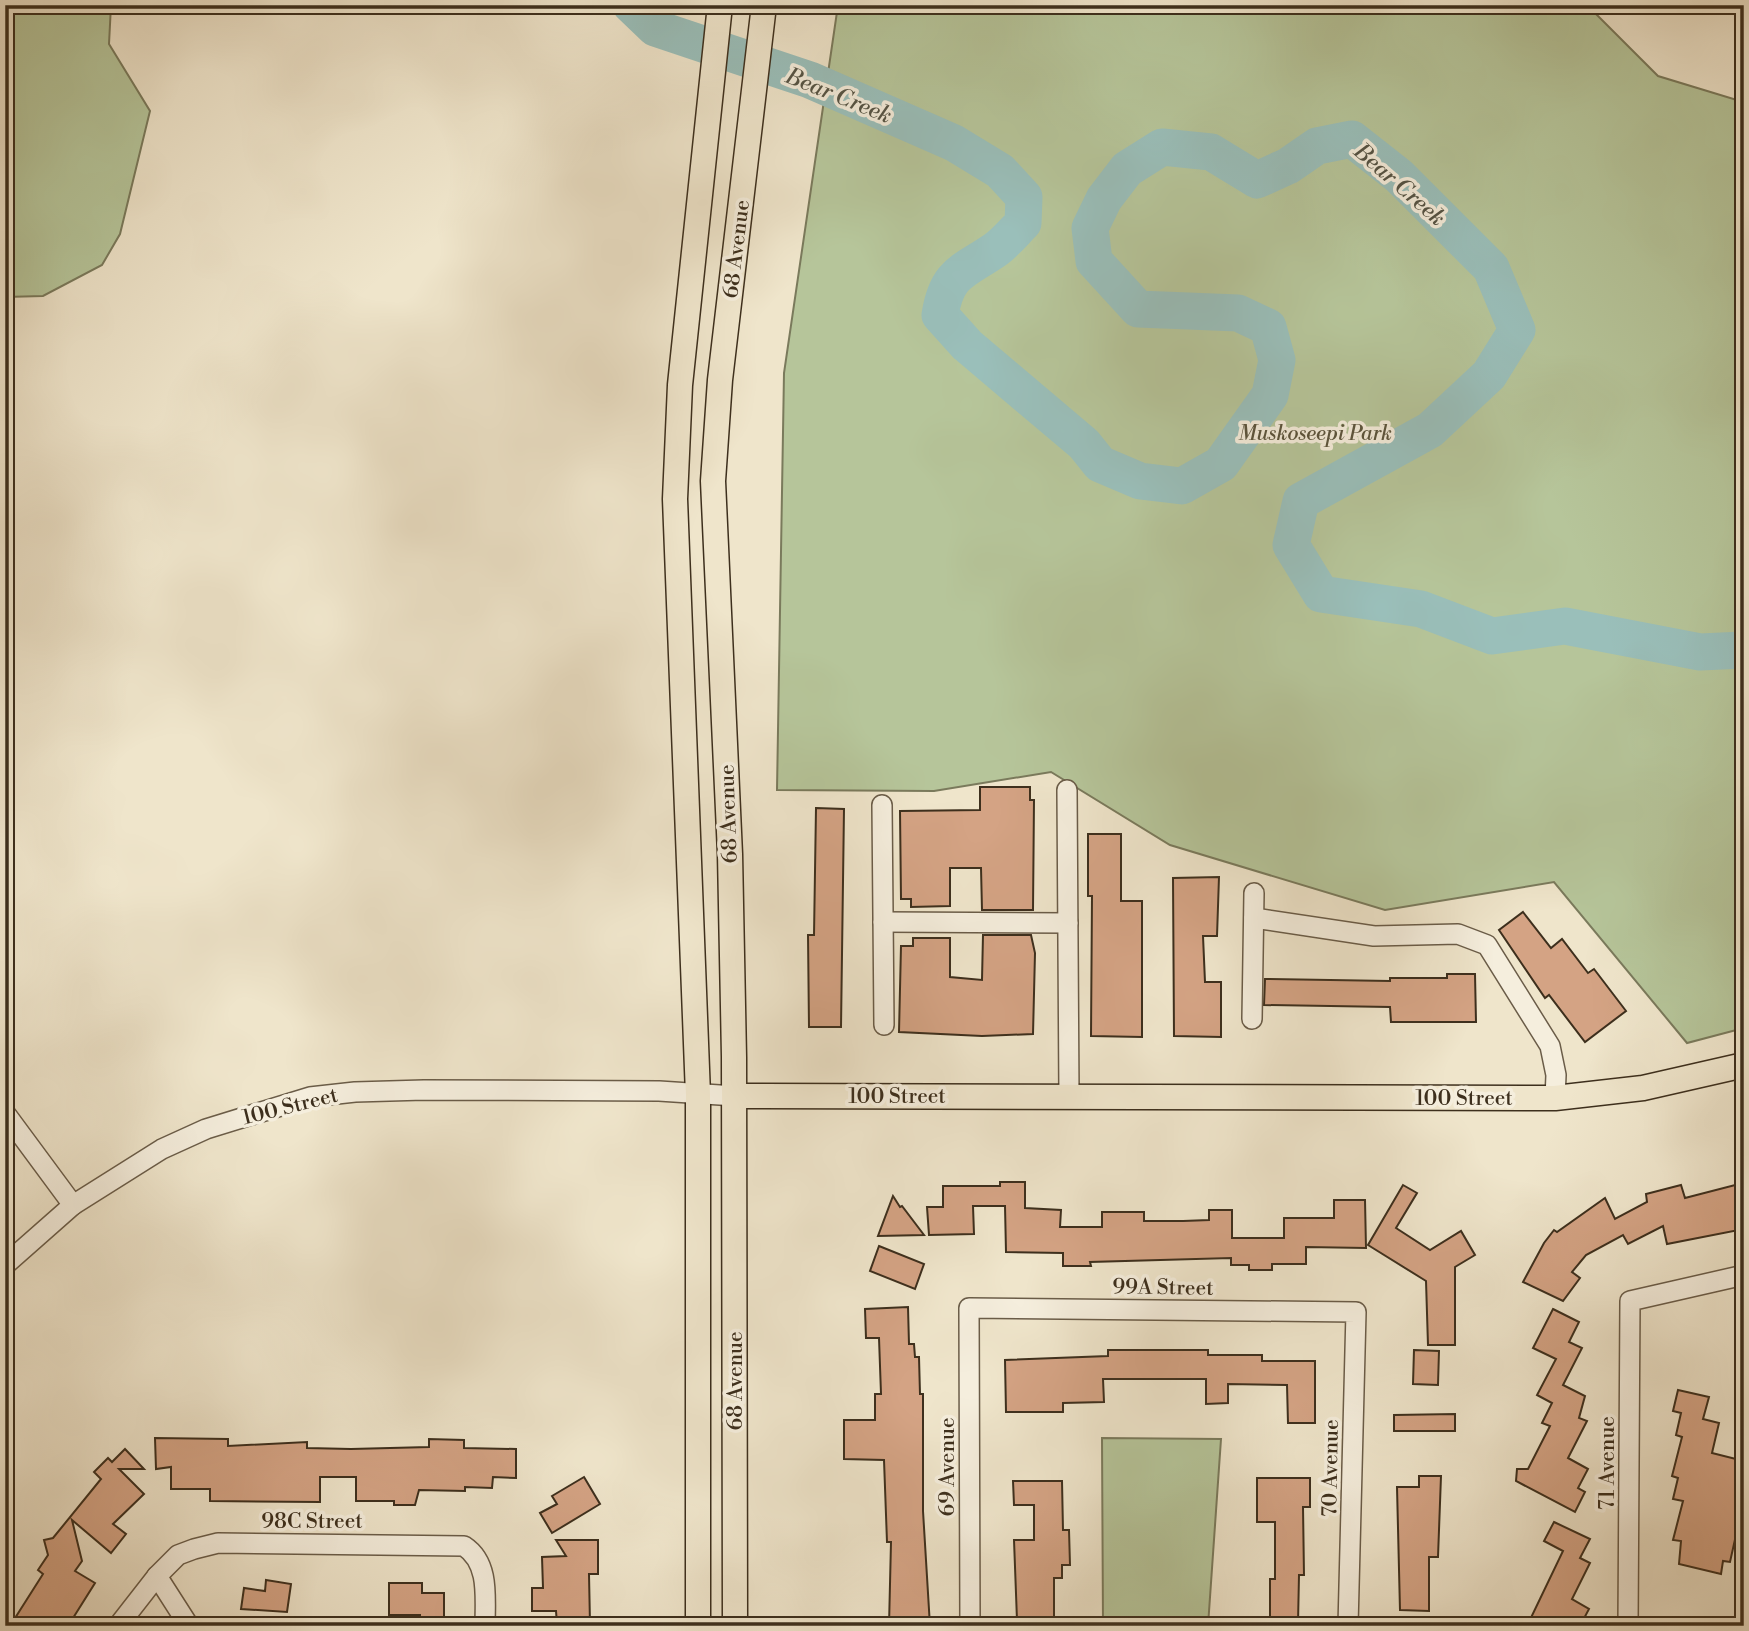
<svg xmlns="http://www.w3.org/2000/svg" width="1749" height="1631" viewBox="0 0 1749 1631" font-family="'Libre Bodoni',serif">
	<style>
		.green { fill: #b6c59a; stroke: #7a7a5c; stroke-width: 2 }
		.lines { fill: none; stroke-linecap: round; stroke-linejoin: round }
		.river { stroke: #9abfba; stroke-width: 37 }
		.building { fill: #d4a384; stroke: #3d2f1d; stroke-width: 2 }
		.minor-casing { stroke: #6a5c48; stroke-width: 22 }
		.major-casing { stroke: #3d2f1d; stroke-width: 27 }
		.minor { stroke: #f5eedd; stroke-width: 19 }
		.major { stroke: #efe5cb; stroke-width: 24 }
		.labels { text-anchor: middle; stroke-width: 7; stroke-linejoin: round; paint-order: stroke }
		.street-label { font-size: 21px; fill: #3d2f1d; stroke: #f5eedd }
		.park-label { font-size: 21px; font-style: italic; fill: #5b543c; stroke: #f5eedd }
		.water-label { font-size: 23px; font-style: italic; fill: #545344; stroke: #f5eedd }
	</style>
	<rect width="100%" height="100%" fill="#efe5cb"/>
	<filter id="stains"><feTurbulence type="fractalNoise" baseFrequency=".00286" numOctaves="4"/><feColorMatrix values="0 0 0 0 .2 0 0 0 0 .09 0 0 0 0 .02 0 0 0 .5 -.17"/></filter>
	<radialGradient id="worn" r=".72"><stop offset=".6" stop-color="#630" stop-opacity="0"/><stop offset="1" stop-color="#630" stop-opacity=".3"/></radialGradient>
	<g class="green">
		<path d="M5,5H111L109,44L150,111L120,234L102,265L43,296L5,297Z"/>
		<path d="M838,5H1587L1658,76L1740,101L1744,85V1028L1687,1043L1554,882L1385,910L1170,845L1051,772L934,791L777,790L784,373Z"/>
		<path d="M1102,1438L1221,1439L1208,1626H1103Z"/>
	</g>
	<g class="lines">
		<path class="river" d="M631,5L655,28L810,80L954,143L1000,171L1024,197L1023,223C1014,232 1005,243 995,250C963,272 947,272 940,315L967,345L1084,444L1100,464L1140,481L1182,486L1221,464L1270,395L1277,360L1268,327L1238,313L1138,309L1094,261L1090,228L1104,199L1127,169L1162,147L1211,152L1257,180L1288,166L1317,146L1352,139L1399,176L1491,268L1517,330L1489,375L1430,430L1301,501L1291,545L1321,594L1421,609L1492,636L1565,626L1700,652L1744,650"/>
	</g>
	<g class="building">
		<path d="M980,787H1030V800H1034L1033,910H982L981,868H950V906L911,907V899H901L900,811L980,810Z"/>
		<path d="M816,808L844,809L841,1027H809L808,935H814Z"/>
		<path d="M1088,834H1121V901H1142V1037L1091,1036L1092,896H1088Z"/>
		<path d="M1219,877L1217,936H1203L1205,982H1221V1037L1174,1036L1173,878Z"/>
		<path d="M1523,912L1551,948L1562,939L1588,973L1594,969L1626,1011L1585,1042L1549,995L1545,998L1499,930Z"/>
		<path d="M983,935H1031L1035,953L1033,1034L982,1036L899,1032L901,946H913V938H950V977L982,980Z"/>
		<path d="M1447,974H1475L1476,1022H1391L1390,1007L1264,1005L1265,979L1390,981V978H1447Z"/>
		<path d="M1000,1182H1025V1208L1061,1210L1060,1227H1102V1212H1144V1221H1183L1209,1220V1210H1232V1238H1284V1218H1334V1200H1365L1366,1248L1306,1247V1264H1272V1270H1249V1265H1231V1258L1090,1262L1091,1266H1063V1253L1006,1252L1005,1206H973L974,1234L929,1235L927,1207H943V1186H1000Z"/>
		<path d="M1739,1184L1744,1185V1229L1667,1244L1663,1226L1628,1244L1623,1235L1586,1255L1572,1272L1580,1278L1563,1301L1523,1282L1544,1243L1554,1230L1557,1232L1605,1198L1615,1219L1647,1202L1646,1194L1681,1185L1685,1198Z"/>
		<path d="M1403,1185L1417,1193L1396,1228L1430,1250L1461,1231L1475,1255L1455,1267V1345H1428L1426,1281L1368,1245Z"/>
		<path d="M893,1196L900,1207L902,1206L924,1235L878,1236Z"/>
		<path d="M879,1246L924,1264L915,1289L870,1271Z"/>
		<path d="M908,1307L909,1344H914L915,1357H919L920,1394H923V1511L930,1626H889L891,1542H887L884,1460L844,1459V1420H875V1394H881L879,1338H866L865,1309Z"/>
		<path d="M1553,1309L1579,1322L1569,1342L1582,1348L1563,1385L1585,1396L1579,1418L1587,1421L1568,1458L1588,1469L1578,1488L1585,1492L1575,1512L1516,1481L1517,1469H1528L1550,1426L1542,1423L1552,1403L1537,1395L1556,1359L1533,1348Z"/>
		<path d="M1108,1350H1208V1355H1262V1361H1315V1423H1288L1287,1385L1228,1384V1403L1206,1404V1379H1103L1104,1402L1063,1403V1412H1006L1005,1360L1108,1356Z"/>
		<path d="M1414,1350L1439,1351L1438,1385L1413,1384Z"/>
		<path d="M1678,1390L1709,1397L1703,1419L1719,1423L1712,1453L1744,1461V1499L1730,1562L1723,1561L1721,1574L1679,1564L1681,1541L1673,1540L1683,1501L1673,1499L1678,1478L1672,1476L1682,1437L1676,1435L1681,1413L1673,1411Z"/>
		<path d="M1455,1414V1431H1394V1415Z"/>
		<path d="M155,1438L228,1439V1446L307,1442V1448L351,1449L429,1447V1439L464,1440V1448L516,1449V1478L493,1477L492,1488L465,1487V1491L419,1490L415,1505H394V1501H356V1477H320V1502L210,1501V1489H171V1467L156,1469Z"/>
		<path d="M125,1449L144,1469H119L144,1494L113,1524L126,1534L111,1553L72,1520L82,1561L75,1571L95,1583L68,1626H10L43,1574L38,1570L48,1555L44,1540L53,1538L101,1479L94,1472L108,1458L112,1462Z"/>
		<path d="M1419,1476H1441L1438,1557H1429V1611L1400,1610L1397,1487H1419Z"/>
		<path d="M584,1477L600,1504L552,1533L540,1513L557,1504L552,1496Z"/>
		<path d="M1257,1478H1310V1507H1303L1304,1575H1299L1298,1624H1270V1579H1275V1522H1257Z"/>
		<path d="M1013,1481H1062L1063,1530H1069L1070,1565H1062V1578H1054V1626H1022L1021,1620H1017L1014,1540H1034V1505H1014Z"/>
		<path d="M1554,1522L1590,1539L1580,1558L1590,1563L1572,1599L1589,1609L1580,1626H1527L1563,1551L1544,1541Z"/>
		<path d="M556,1540H598V1574H589L590,1624H557L556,1611H532V1588H543L542,1557L566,1556Z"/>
		<path d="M266,1580L291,1584L287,1612L241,1609L244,1588L265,1591Z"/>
		<path d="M389,1583H422V1593H444V1626H420V1615H389Z"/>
	</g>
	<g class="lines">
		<defs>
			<g id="minor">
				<path d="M1067,790L1069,1096"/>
				<path d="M882,805L884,1025"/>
				<path d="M1254,918L1374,936L1458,934L1487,945L1550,1046L1556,1075L1555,1098"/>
				<path d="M883,922L1068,923"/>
				<path d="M1252,1019L1254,893"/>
				<path d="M5,1113L73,1205"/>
				<path d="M5,1265L73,1205L162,1149L206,1129L310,1097L355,1092L424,1090L659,1091L735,1096"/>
				<path d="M157,1576L189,1626"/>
				<path d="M118,1626L157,1576L178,1555L194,1549L218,1543L464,1546C490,1563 485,1598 485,1626"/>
				<path d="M970,1626L969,1308L1356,1312L1348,1626"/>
				<path d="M1628,1626L1630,1301L1744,1275"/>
			</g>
			<g id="major">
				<path d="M735,1096L1555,1098L1643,1088L1744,1065"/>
				<path d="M698,1626V1095L675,499L680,385L720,5"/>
				<path d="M735,1626L734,1057L730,854L713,481L720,380L764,5"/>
			</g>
		</defs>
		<use href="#minor" class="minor-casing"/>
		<use href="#major" class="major-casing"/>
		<use href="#minor" class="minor"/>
		<use href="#major" class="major"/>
	</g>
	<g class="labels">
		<g class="street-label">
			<text transform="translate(736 249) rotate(-83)" y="7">68 Avenue</text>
			<text transform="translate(728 814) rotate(-92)" y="7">68 Avenue</text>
			<text x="897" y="1103">100 Street</text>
			<text x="1464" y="1105">100 Street</text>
			<text transform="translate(290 1106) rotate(-14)" y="7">100 Street</text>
			<text transform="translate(1163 1287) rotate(1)" y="7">99A Street</text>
			<text transform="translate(735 1381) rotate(-90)" y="7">68 Avenue</text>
			<text transform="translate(1607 1463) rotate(-90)" y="7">71 Avenue</text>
			<text transform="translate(947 1467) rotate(-90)" y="7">69 Avenue</text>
			<text transform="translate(1330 1468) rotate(-89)" y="7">70 Avenue</text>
			<text x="312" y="1528">98C Street</text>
		</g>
		<g class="park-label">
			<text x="1315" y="440">Muskoseepi Park</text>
		</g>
		<g class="water-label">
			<text transform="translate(839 95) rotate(22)" y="8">Bear Creek</text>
			<text transform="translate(1400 184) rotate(41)" y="8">Bear Creek</text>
		</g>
	</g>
	<rect width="1749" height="1631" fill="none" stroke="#efe5cb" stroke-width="28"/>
	<rect x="7" y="7" width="1735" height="1617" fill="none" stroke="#3d2f1d" stroke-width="3.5"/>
	<rect x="14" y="14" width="1721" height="1603" fill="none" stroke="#3d2f1d" stroke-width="2"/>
	<rect width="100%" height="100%" filter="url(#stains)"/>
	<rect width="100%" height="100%" fill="url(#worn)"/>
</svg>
